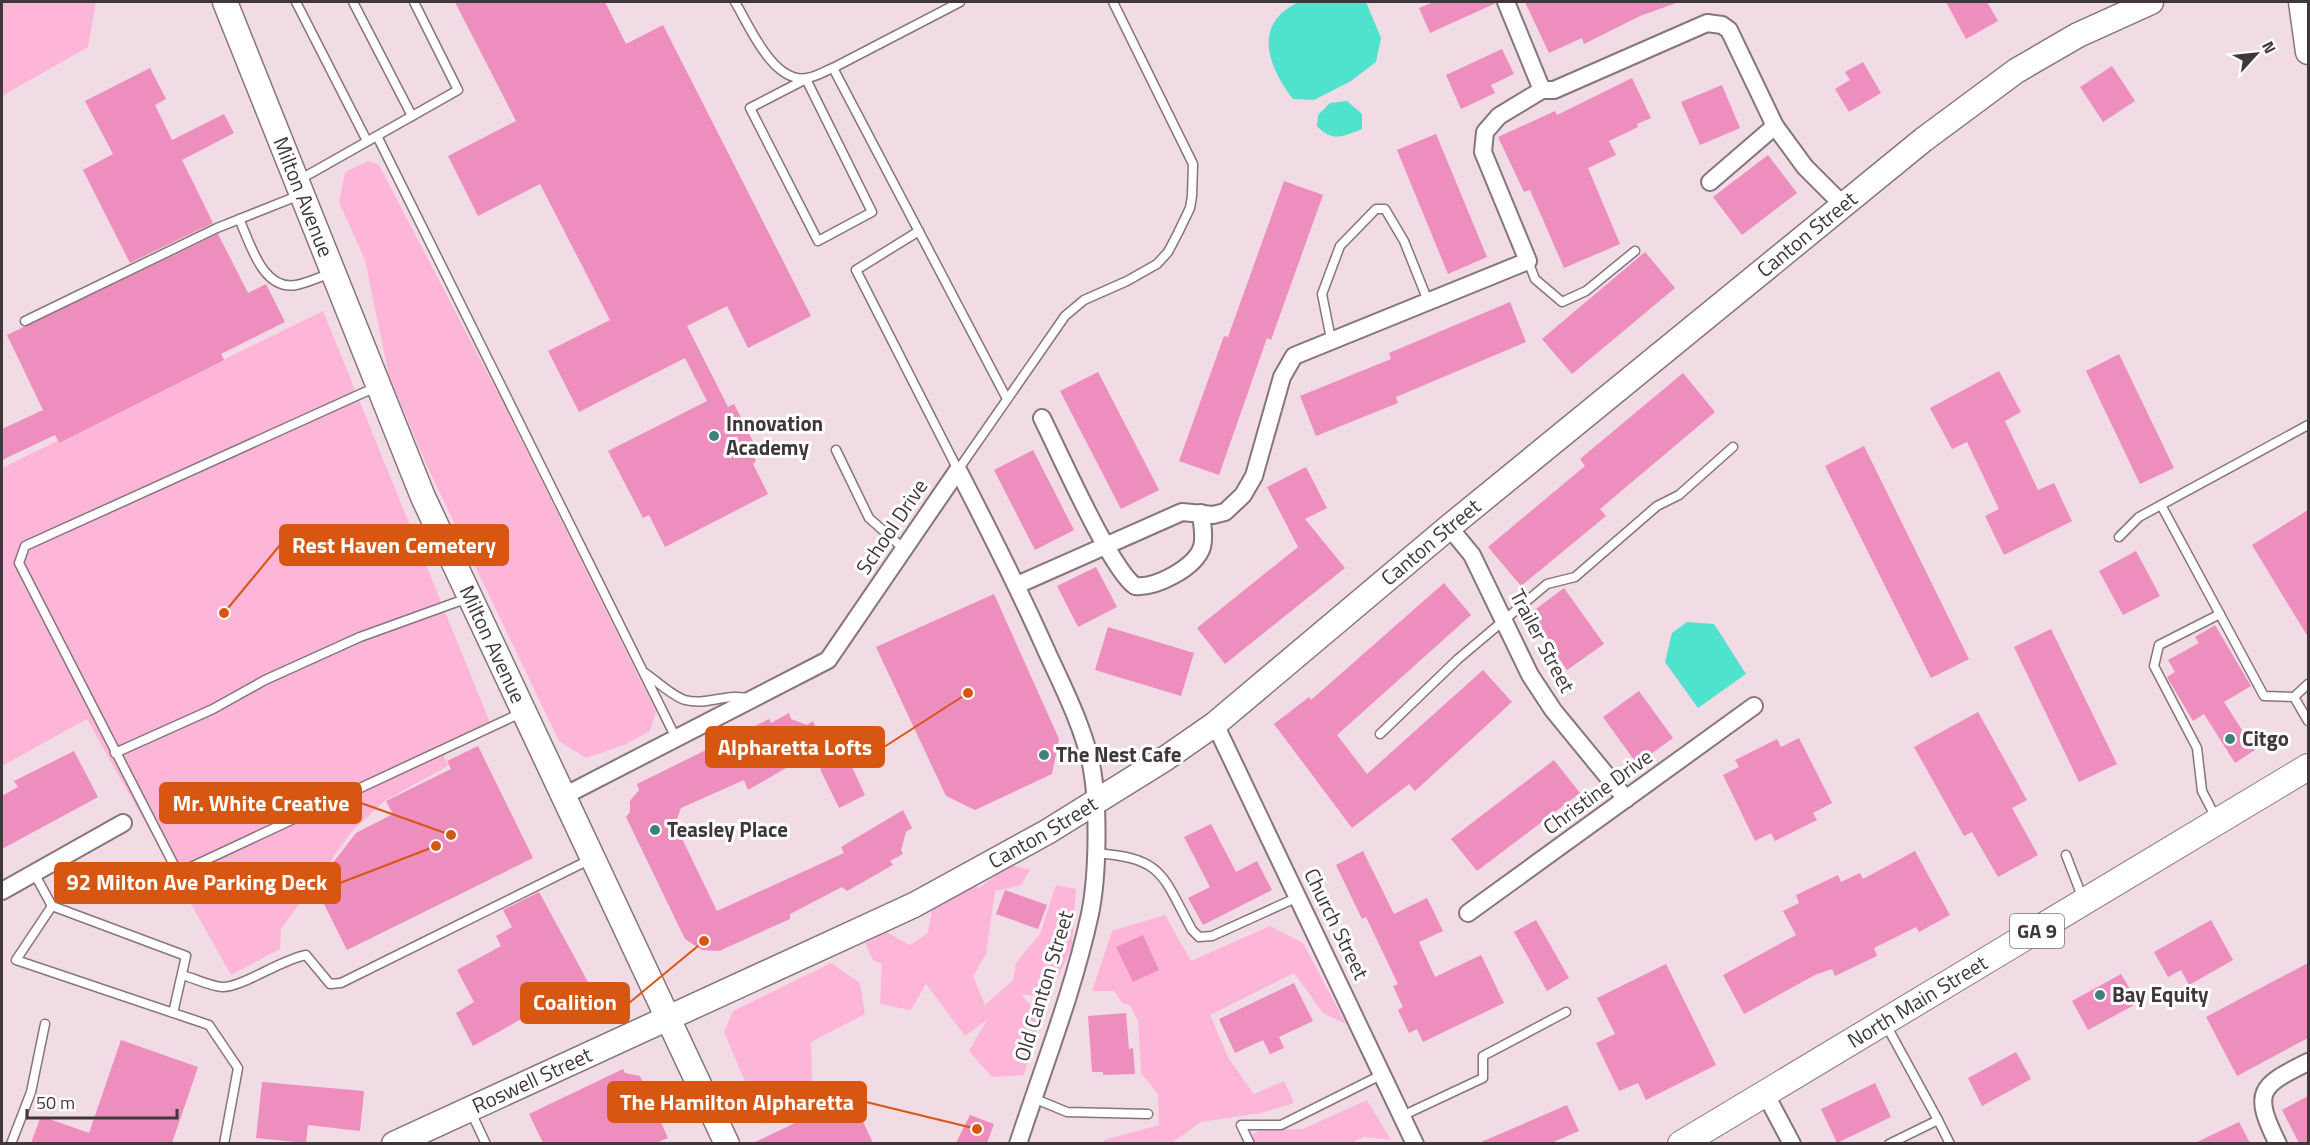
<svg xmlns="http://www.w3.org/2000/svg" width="2310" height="1145" viewBox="0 0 2310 1145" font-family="'Titillium Web',sans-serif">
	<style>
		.green { fill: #feb6d8 }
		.water { fill: #4fe2cc }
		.building { fill: #ed8ebe }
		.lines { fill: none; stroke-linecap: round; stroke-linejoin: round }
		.lane-casing { stroke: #87747c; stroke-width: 11 }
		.street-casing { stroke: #87747c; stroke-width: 20 }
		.secondary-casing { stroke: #87747c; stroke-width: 27 }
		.primary-casing { stroke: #87747c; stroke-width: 28 }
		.lane { stroke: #fff; stroke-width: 8 }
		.street { stroke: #fff; stroke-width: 16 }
		.secondary { stroke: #fff; stroke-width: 24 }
		.primary { stroke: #fff; stroke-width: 26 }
		.poi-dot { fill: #3e8277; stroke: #fff; stroke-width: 2 }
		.labels { text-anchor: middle; stroke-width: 6; stroke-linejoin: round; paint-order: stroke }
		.shield { fill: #fff; stroke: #797376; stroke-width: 1.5 }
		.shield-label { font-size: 20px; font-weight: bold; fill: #40373b }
		.street-label { font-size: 21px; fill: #40373b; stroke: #fff }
		.poi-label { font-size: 21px; font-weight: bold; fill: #40373b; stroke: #fff; text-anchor: start }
		.leader { fill: none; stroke: #d75611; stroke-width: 2 }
		.callout-dot { fill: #d75611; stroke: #fff; stroke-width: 2 }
		.callout { fill: #d75611; stroke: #d75611; stroke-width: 2 }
		.callout-label { font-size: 22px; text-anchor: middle; font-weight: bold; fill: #fff }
	</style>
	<rect width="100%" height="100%" fill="#f1dbe5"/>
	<g class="green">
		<path d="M2,2H96L88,47L2,96Z"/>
		<path d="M369,161L379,165L505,407L656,712L650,731L624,745L586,758L559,741L426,464L389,376L365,260L339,202L345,172Z"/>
		<path d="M323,311L491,725L441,749L448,766L386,800L353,830L281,929L280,949L231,975L87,719L2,766V468Z"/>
		<path d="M1010,865L1030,870L1021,885L995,891L986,954L973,976L985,1005L1013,980L1016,963L1040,934L1056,885L1076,889L1072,947L1048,998L1021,994L1040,1017L1024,1075L992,1077L969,1051L987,1020L965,1036L926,984L911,1010L880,1004L882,964L873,960L865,943L886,932L910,945L928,933L933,903L969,884L979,888Z"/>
		<path d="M1165,915L1191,961L1270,926L1303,943L1346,1024L1323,1013L1294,973L1210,1015L1229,1059L1254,1094L1284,1081L1294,1103L1261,1113L1201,1122L1172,1143H1104V1140L1159,1125L1158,1094L1141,1073L1138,1021L1130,1005L1122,1003L1114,991H1092L1112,931Z"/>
		<path d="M831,963L860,983L865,1014L811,1042L813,1105L763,1124L724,1032L733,1011Z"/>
		<path d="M1367,1100L1391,1140L1364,1137L1349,1144L1242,1142L1259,1130L1303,1129Z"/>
	</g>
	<g class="water">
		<path d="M1298,2H1366L1381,38L1376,62L1351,81L1314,100L1293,99C1276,77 1256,41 1279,16C1284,10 1292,6 1298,2Z"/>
		<path d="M1347,101L1362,114V129C1343,136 1333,143 1317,126L1318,115L1330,103Z"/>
		<path d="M1687,622L1714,624L1746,674L1698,708L1665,662L1672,633Z"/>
	</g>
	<g class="building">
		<path d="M455,2H605L626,44L663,25L811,316L748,348L727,306L687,326L728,407L734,404L755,445L750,448L756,461L753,464L768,494L665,547L649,515L643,518L608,451L707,401L685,358L579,412L548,351L610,320L540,184L478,216L448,156L516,121Z"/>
		<path d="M1434,2H1496V3L1430,33L1419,8Z"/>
		<path d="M1525,2H1676V3L1640,16L1584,44L1582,38L1549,53Z"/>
		<path d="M1946,2H1987L1998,21L1966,39Z"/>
		<path d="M1502,49L1514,74L1491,85L1495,93L1461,109L1446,75Z"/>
		<path d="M1863,62L1881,93L1849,112L1835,89L1850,80L1845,72Z"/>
		<path d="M2112,66L2135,101L2103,122L2080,87Z"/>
		<path d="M150,68L166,99L155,105L172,140L224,114L234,133L182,160L213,223L130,263L83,170L113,154L85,101Z"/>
		<path d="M1632,78L1651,118L1637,124L1638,127L1609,141L1616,155L1588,168L1620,244L1564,268L1530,190L1524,192L1498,137L1555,111L1557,115Z"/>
		<path d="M1722,85L1740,128L1700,145L1681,102Z"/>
		<path d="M1436,134L1487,257L1448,274L1397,150Z"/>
		<path d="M1768,155L1797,193L1742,235L1713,197Z"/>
		<path d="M1284,181L1323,195L1271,340L1267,338L1219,475L1179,461L1224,336L1228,337Z"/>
		<path d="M218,234L248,293L266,284L285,322L221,354L224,360L59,443L55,435L2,460V429L43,410L7,335Z"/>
		<path d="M1645,252L1675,288L1572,374L1542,339Z"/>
		<path d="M1510,302L1526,342L1396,397L1398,403L1316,436L1300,396L1391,359L1389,353Z"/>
		<path d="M2119,354L2174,468L2140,484L2086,371Z"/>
		<path d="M1999,371L2021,412L2005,421L2038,490L2054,483L2072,521L2004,555L1985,516L1999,509L1967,442L1952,449L1930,408Z"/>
		<path d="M1098,372L1159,490L1121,509L1060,391Z"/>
		<path d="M1683,373L1715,412L1600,509L1606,516L1521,586L1488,547L1585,466L1580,459Z"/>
		<path d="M1864,446L1969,659L1931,678L1825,466Z"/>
		<path d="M1033,450L1074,530L1035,550L994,470Z"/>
		<path d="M1306,467L1327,508L1305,519L1345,568L1225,664L1197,628L1298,547L1267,487Z"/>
		<path d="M2308,510V637L2252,545Z"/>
		<path d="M2136,551L2160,596L2123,615L2099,571Z"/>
		<path d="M1096,567L1117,607L1078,627L1057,586Z"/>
		<path d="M1444,583L1471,615L1337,735L1367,774L1483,670L1512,702L1415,791L1409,784L1352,828L1274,724L1309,697L1311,700Z"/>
		<path d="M1564,588L1604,644L1567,670L1528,615Z"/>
		<path d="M994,594L1059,739L1052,774L975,810L946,796L876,647Z"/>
		<path d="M2215,625L2251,686L2224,702L2255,750L2235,763L2204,714L2193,721L2167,677L2175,672L2168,660L2199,643L2195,637Z"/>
		<path d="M1108,627L1194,653L1181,696L1095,670Z"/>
		<path d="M2051,629L2117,764L2079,782L2014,647Z"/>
		<path d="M1639,691L1673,738L1637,764L1603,717Z"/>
		<path d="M1978,712L2027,800L2012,808L2038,855L1998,877L1972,832L1964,836L1914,747Z"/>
		<path d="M789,713L791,719L807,725L813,721L824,746L748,790L744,780L681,808L675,824L717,911L844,853L841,847L903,810L912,828L906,832L901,850L903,854L890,861L893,865L847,891L842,887L790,914V919L719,951L702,950L685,939L626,817L630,812V801L639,790L637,784L769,719L771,723Z"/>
		<path d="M1799,738L1832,803L1813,813L1817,820L1775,841L1771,833L1755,841L1723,775L1739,767L1735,760L1777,739L1781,747Z"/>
		<path d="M478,746L533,858L347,950L315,886L356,833L393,814L386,801L451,769L447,761Z"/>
		<path d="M74,751L98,797L2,849V796L18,787L14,781Z"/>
		<path d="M847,756L865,795L839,808L820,769Z"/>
		<path d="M1554,760L1580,793L1477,871L1451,839Z"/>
		<path d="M1211,824L1236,872L1257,861L1272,890L1203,925L1188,898L1210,887L1184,837Z"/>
		<path d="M1363,851L1394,914L1427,898L1443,931L1419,942L1435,977L1481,955L1504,1003L1423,1042L1417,1029L1409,1033L1398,1010L1403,1007L1393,986L1398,984L1366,917L1362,919L1336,865Z"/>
		<path d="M1915,851L1950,915L1919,932L1916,927L1874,948L1877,956L1835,976L1832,969L1815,975L1744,1014L1723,975L1796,935L1783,911L1799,903L1796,895L1838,875L1841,882L1860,873L1863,879Z"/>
		<path d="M1005,890L1047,905L1038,929L996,914Z"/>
		<path d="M539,892L588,982L473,1046L456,1013L474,1002L457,970L501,946L496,936L512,927L503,910Z"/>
		<path d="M1536,920L1569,978L1547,991L1514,932Z"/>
		<path d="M2211,920L2233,960L2189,985L2181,970L2168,977L2154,952Z"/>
		<path d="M1143,935L1159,970L1133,982L1116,947Z"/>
		<path d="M2308,963V1038L2237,1076L2206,1017Z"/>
		<path d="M1666,964L1716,1065L1646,1100L1638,1083L1619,1091L1596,1043L1615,1034L1597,998Z"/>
		<path d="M2121,974L2138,1003L2088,1030L2072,1001Z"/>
		<path d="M1294,983L1313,1021L1279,1037L1284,1048L1270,1054L1263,1040L1235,1053L1219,1019Z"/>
		<path d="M1126,1013L1129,1049L1133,1048L1135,1074L1103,1075V1072H1092L1088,1016Z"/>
		<path d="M121,1040L198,1067L172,1143H31L41,1116L89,1133Z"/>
		<path d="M2016,1052L2031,1079L1982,1106L1968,1078Z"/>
		<path d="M623,1069L625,1073L640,1076L668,1138L656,1143H543L529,1114Z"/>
		<path d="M262,1082L364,1091L360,1131L308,1125L306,1143L256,1138Z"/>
		<path d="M1875,1083L1891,1117L1837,1143L1821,1109Z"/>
		<path d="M2308,1096V1143H2299L2282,1110Z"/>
		<path d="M1567,1105L1579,1131L1551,1143H1479Z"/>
		<path d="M856,1107L873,1143H753L818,1112L825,1122Z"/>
		<path d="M970,1115L994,1124L987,1143H956Z"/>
		<path d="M2239,1122L2250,1143H2195Z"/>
	</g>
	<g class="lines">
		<defs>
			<g id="lane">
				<path d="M296,2L367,141"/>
				<path d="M353,2L412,116"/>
				<path d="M735,2C749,25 773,84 807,78C816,77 825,71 833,68L1007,399"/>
				<path d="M833,68L960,2"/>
				<path d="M806,79L872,212L818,241L750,108Z"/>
				<path d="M377,136L676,738"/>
				<path d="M299,180L458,90L414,2"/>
				<path d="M239,219C250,242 262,291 296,285C307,283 320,277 331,273"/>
				<path d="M919,231L856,270L958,470L1065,316L1084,300L1127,281L1157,264L1168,252L1178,233L1190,208L1192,196L1193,164L1113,2"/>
				<path d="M1528,261L1535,279L1562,302L1586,291L1635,251"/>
				<path d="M25,321L217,228L300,195"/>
				<path d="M1331,339L1322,294L1340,246L1376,209H1385L1404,241L1428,301"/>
				<path d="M376,387L25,546L19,563L178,873L523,712"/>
				<path d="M836,450L869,518L904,549"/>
				<path d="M2161,505L2264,696L2294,697"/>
				<path d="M2119,537L2139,517L2308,425"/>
				<path d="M645,673C657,681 672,696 685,700C708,706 727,692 751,699"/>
				<path d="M2308,684L2294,697L2308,721"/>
				<path d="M1380,734L1458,659L1547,584L1575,577L1657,506L1679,495L1733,447"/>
				<path d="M115,753L213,709L265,680L360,637L468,598"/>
				<path d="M2217,820L2202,791L2197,748L2154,666L2159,645L2220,614"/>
				<path d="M1095,853C1164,858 1162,875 1192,930L1199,937L1212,936L1298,897"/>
				<path d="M2066,855L2083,899"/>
				<path d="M34,873L52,906"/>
				<path d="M182,975C194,978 209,986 222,987C241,988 282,959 306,955L330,984L341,983L591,859"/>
				<path d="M173,1013L186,956L52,906L16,960L209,1025L238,1068L224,1144"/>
				<path d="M1885,1023L1938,1120L1889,1144"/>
				<path d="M1033,1098L1067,1112L1148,1114"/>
				<path d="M470,1110L486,1144"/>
				<path d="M1404,1115L1483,1078V1056L1566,1012"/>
				<path d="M1938,1120L1950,1144"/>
				<path d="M11,1144L31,1092L45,1024"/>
				<path d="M1250,1144L1241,1125H1281L1383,1074"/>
			</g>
			<g id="street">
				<path d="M1506,2L1542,90H1554L1707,23L1722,25L1729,30L1775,126L1805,167L1843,205"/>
				<path d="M1710,182L1775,126"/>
				<path d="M1042,418C1059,452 1110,568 1135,586C1156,588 1195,568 1202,547C1205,536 1202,524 1201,513"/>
				<path d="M1449,527L1472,555L1530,675L1553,710L1626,799"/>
				<path d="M1017,585L1182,512L1213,515L1225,512L1243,495L1254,476L1282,377L1294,356L1528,261L1483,152L1485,132L1499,116L1542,90"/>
				<path d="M1215,724L1415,1144"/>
				<path d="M562,797L828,660L958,470C989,530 1019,589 1046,650C1063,687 1082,724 1091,764C1099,803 1098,875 1090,914C1073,992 1043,1068 1018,1144"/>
				<path d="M2,891L123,823"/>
				<path d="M1468,913L1754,706"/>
				<path d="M1766,1095L1792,1144"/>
				<path d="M2278,1144C2252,1092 2259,1086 2308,1062"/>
			</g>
			<g id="secondary">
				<path id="s1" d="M225,2L423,497L727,1144"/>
				<path d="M2301,2L2308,52"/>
				<path id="s2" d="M394,1144L914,905L1047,832L1166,758L1215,724L1449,527L1923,140L2016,71L2078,35L2151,2"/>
			</g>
			<g id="primary">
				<path id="s3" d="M1681,1144L2308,767"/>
			</g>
		</defs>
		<use href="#lane" class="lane-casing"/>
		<use href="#street" class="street-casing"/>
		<use href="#secondary" class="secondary-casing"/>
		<use href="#primary" class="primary-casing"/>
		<use href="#lane" class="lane"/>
		<use href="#street" class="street"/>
		<use href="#secondary" class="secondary"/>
		<use href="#primary" class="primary"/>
	</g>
	<g class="poi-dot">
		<circle cx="714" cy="436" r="6"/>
		<circle cx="2230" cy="739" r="6"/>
		<circle cx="1044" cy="755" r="6"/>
		<circle cx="655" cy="830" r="6"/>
		<circle cx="2100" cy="995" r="6"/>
	</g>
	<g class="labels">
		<rect class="shield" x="2010" y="914" width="54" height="34" rx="4.5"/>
		<g class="shield-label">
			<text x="2037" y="938">GA 9</text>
		</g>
		<g class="street-label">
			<text dy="7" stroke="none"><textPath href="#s1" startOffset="210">Milton Avenue</textPath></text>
			<text dy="7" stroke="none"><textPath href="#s2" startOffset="1692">Canton Street</textPath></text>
			<text transform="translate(892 527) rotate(-56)" y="7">School Drive</text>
			<text dy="7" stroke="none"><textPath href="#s2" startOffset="1206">Canton Street</textPath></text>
			<text transform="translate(1542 641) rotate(62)" y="7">Trailer Street</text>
			<text dy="7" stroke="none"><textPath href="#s1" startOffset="696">Milton Avenue</textPath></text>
			<text transform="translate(1598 792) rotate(-36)" y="7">Christine Drive</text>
			<text dy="7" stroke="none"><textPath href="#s2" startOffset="720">Canton Street</textPath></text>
			<text transform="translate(1336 924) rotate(64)" y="7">Church Street</text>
			<text transform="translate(1044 986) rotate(-73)" y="7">Old Canton Street</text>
			<text dy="7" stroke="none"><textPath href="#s3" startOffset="276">North Main Street</textPath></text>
			<text dy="7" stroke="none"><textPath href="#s2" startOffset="152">Roswell Street</textPath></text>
		</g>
		<g class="poi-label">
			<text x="726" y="431">Innovation<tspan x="726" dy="24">Academy</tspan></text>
			<text x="2242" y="746">Citgo</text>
			<text x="1056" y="762">The Nest Cafe</text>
			<text x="667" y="837">Teasley Place</text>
			<text x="2112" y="1002">Bay Equity</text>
		</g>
	</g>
	<path class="leader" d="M224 613L280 545M968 693L884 747M451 835L361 803M436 846L340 883M704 941L629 1003M977 1129L866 1102"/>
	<g class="callout-dot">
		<circle cx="224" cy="613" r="6"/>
		<circle cx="968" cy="693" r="6"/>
		<circle cx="451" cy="835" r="6"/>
		<circle cx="436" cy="846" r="6"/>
		<circle cx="704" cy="941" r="6"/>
		<circle cx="977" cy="1129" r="6"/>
	</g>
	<g class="callout">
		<rect x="280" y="525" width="228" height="40" rx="6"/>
		<rect x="706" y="727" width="178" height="40" rx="6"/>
		<rect x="160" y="783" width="201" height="40" rx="6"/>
		<rect x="55" y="863" width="285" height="40" rx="6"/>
		<rect x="521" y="983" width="108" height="40" rx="6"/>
		<rect x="608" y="1082" width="258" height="40" rx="6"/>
	</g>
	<g class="callout-label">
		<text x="394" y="553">Rest Haven Cemetery</text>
		<text x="795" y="755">Alpharetta Lofts</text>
		<text x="261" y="811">Mr. White Creative</text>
		<text x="197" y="890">92 Milton Ave Parking Deck</text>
		<text x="575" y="1010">Coalition</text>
		<text x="737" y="1110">The Hamilton Alpharetta</text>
	</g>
	<rect width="2310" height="1145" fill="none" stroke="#40373b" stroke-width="6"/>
	<g transform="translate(2256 54) rotate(63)" stroke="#ffffff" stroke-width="4.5" paint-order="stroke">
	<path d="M0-4.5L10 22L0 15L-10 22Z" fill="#40373b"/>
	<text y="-9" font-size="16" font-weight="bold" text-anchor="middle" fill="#40373b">N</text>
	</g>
	<path d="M27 1109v9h150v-9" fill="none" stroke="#40373b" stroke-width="3"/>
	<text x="36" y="1109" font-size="18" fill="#40373b" stroke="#ffffff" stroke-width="4.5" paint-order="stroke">50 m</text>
</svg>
